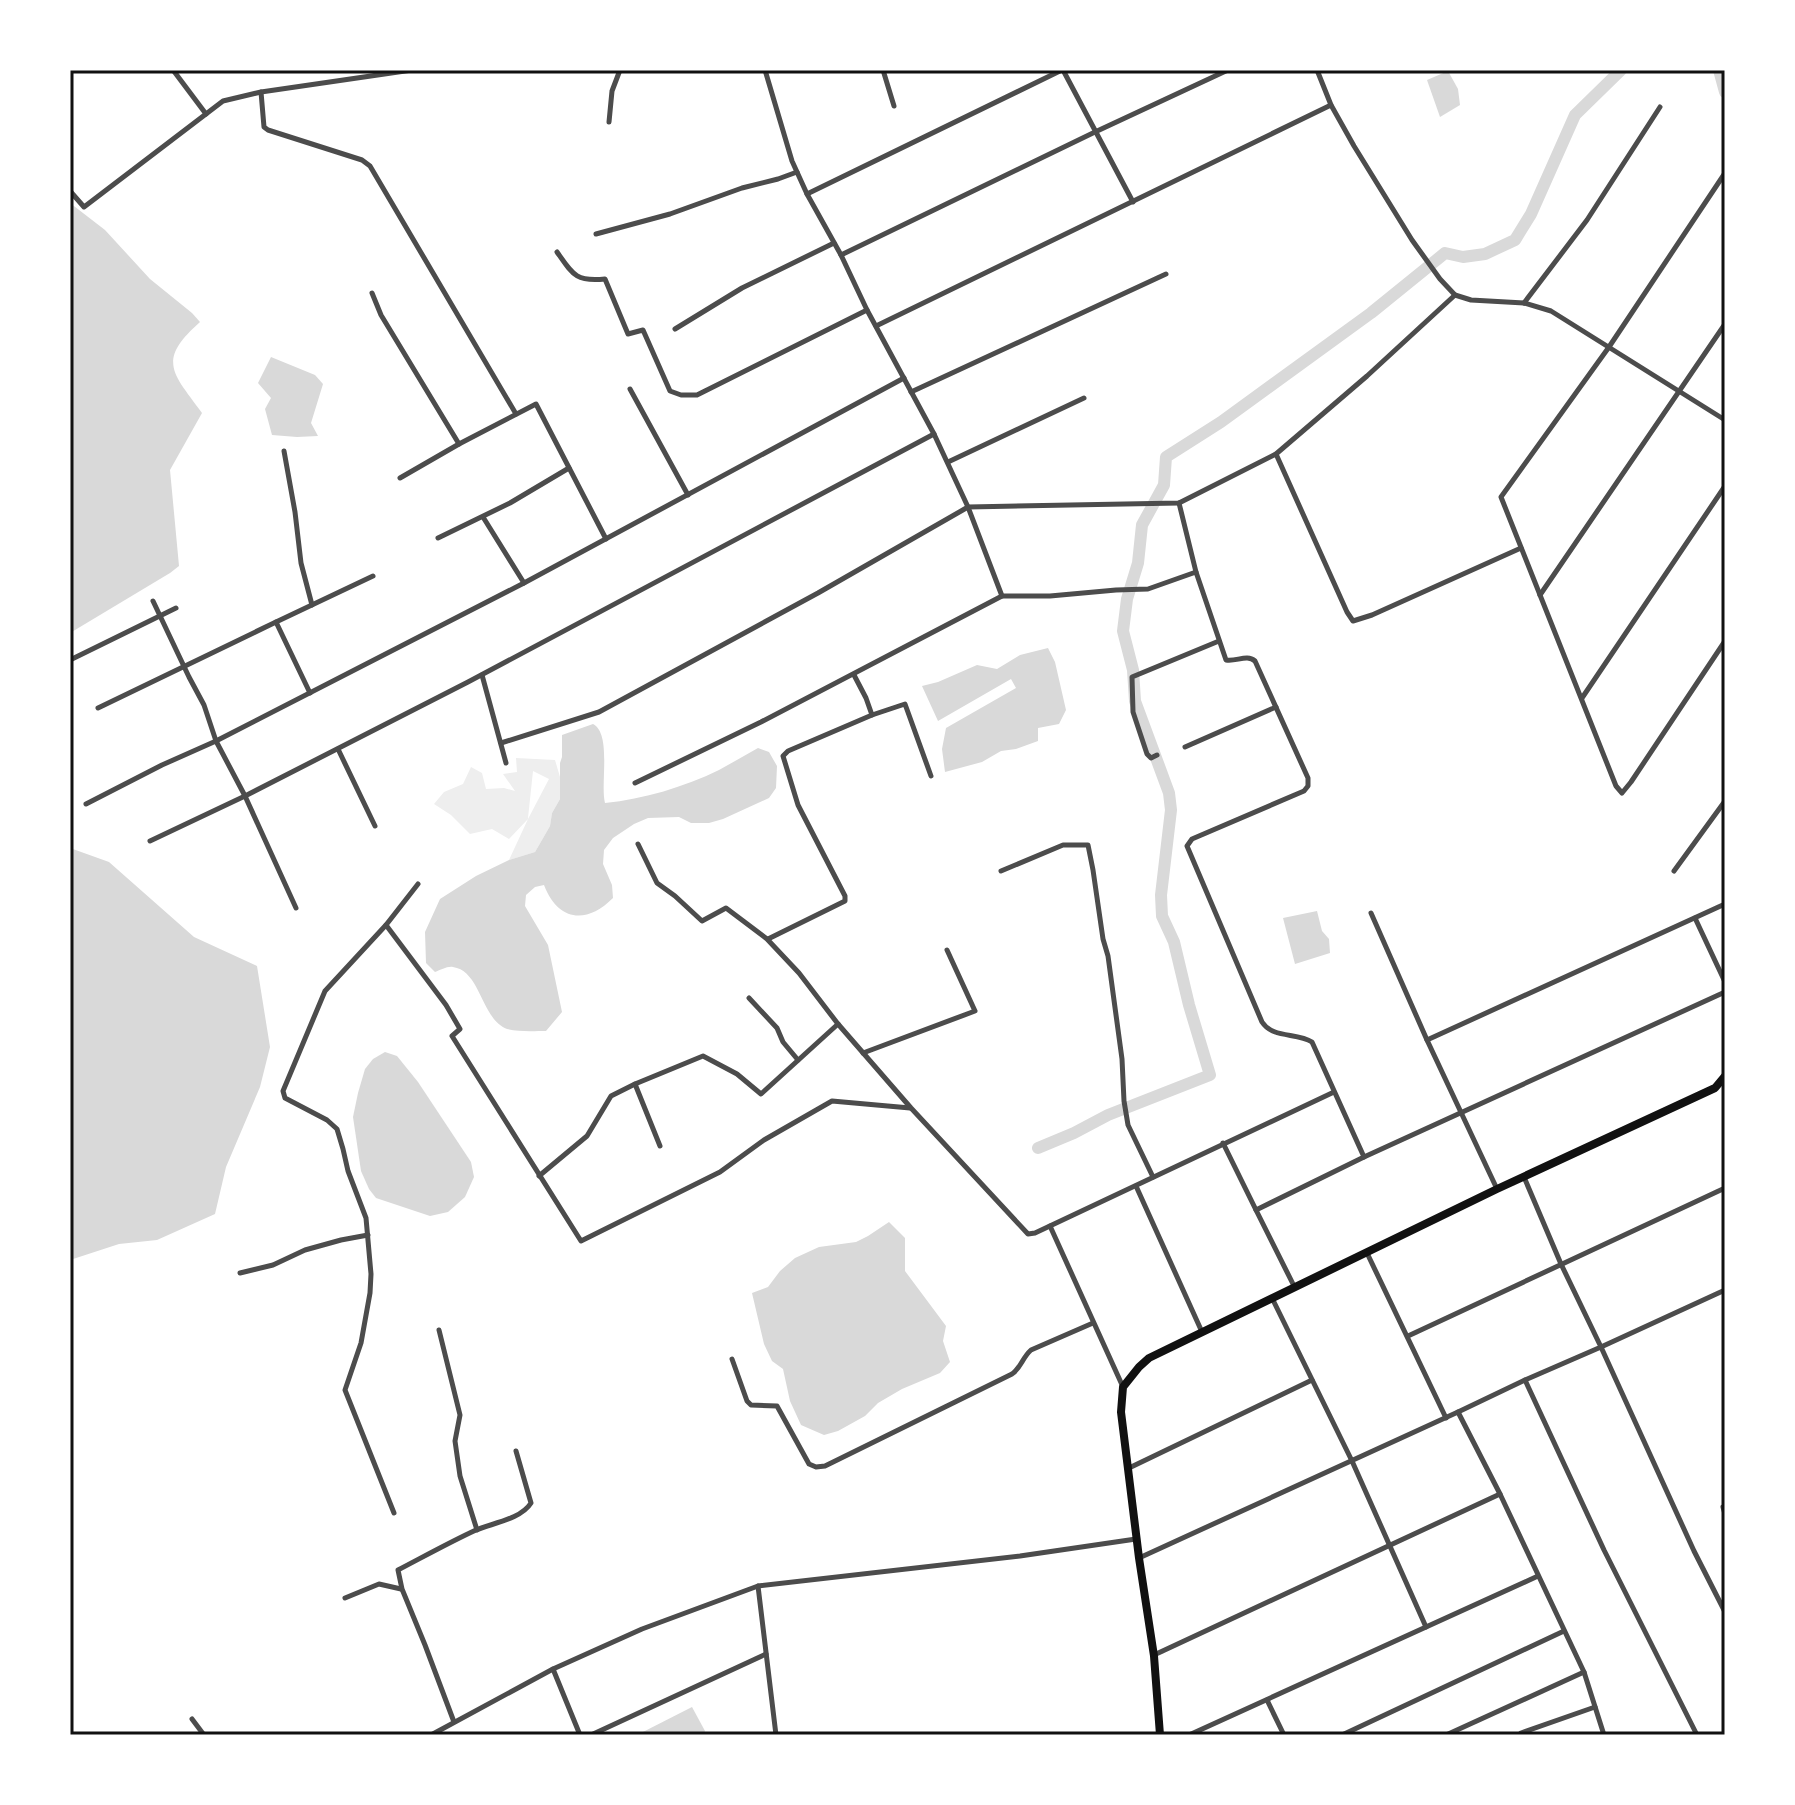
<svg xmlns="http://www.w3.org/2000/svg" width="1795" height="1805" viewBox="0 0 1795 1805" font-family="Rubik,sans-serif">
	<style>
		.green { fill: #eee; fill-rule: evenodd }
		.water { fill: #d9d9d9 }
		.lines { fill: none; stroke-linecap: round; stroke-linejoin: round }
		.canal { stroke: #d9d9d9; stroke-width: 12 }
		.minor { stroke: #4c4c4c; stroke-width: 5 }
		.primary { stroke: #111; stroke-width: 8 }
		.neatline { fill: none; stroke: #111; stroke-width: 3 }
	</style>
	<rect width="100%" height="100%" fill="#fff"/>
	<path class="green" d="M516,758L555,760L560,777V799L552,813L550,826L535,852L509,860L528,819L509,839L492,829L470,834L451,815L434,804L444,792L463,784L471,767L482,773L486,789L504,788L515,791L503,774L517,772ZM533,771L549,779L528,819V818Z"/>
	<g class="water">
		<path d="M1448,71L1458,89L1460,105L1440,117L1427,80Z"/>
		<path d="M70,203L105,230L150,279L192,313L200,322C156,361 173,373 202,413L170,470L179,566L170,573L70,633Z"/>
		<path d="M271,357L315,375L323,384L311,423L318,436L297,437L272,435L265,409L271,398L258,383Z"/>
		<path d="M1048,648L1055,662L1066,710L1059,724L1038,728V741L1016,749L1001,751L982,762L945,772L942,749L946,728L1016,688L1011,679L938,721L922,686L938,682L977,665L997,669L1020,655Z"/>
		<path d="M593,724C612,734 600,784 605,803C644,799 684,787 719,770C732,763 745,755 758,748L769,752L777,766L776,788L769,798L723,819L709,823H691L679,817L648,818L634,824L613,838L604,850L603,864L612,885L613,898C586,925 558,921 544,885L535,887L526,895L525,906L548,945L562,1012L546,1031C534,1031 518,1032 507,1029C481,1019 481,971 453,967C447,966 441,970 435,972L426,963L425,932L440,899L476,876L509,860L535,852L550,826L552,813L560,799V763L562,757V735Z"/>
		<path d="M70,848L109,862L194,937L257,966L270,1047L260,1087L226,1167L215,1214L157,1240L119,1244L70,1260Z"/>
		<path d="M1317,911L1322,931L1329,939L1330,953L1295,964L1283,918Z"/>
		<path d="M385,1052L397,1056L418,1082L471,1162L474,1177L465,1197L448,1212L430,1216L376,1198L369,1189L361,1171L353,1117L358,1093L365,1069L373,1059Z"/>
		<path d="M889,1222L905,1238V1271L946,1326L943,1341L950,1362L940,1373L902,1389L878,1403L865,1416L838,1431L824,1435L801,1425L790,1401L783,1369L772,1361L764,1344L752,1293L768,1287L780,1271L795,1258L819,1247L856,1242L868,1236Z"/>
		<path d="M692,1707L705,1731L703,1735H637Z"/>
	</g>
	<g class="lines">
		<g class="canal">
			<path d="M1719,70L1725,92"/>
			<path d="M1038,1148L1074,1133L1108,1115L1210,1075L1189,1005L1174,942L1162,916L1161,895L1171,810L1169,793L1135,701L1133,670L1123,631L1127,599L1138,563L1142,525L1164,485L1166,457L1221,422L1371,313L1445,253L1463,257L1485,254L1515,240L1531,214L1575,115L1621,70"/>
		</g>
		<g class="minor">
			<path d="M173,70L206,114"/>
			<path d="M765,70L792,161L807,194L841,255L867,310L934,434L968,507L1002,596H1050L1116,590L1148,589L1196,572L1226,660C1236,662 1247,654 1255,661L1308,778V786L1304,791L1192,839L1187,846L1262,1022C1273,1039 1297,1032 1312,1042L1364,1157L1256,1210L1294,1286"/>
			<path d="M883,70L894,106"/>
			<path d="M1063,70L1133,202"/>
			<path d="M1317,70L1331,105L1354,146L1412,240L1440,279L1455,295L1471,300L1524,303L1551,311L1725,420"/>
			<path d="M261,92L264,127L268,130L362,160L370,166L516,414"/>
			<path d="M609,122L612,91L620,70"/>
			<path d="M1725,173L1609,347L1501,497L1616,786L1622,793L1631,782L1725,641"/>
			<path d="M70,191L84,207L223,101L261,92L412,70"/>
			<path d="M807,194L1062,70"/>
			<path d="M596,234L670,214L742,188L778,179L797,172"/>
			<path d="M557,252C573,275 576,282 605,279L628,334L643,330L670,391L681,395H697L867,310"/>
			<path d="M841,255L1095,132L1228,70"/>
			<path d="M372,293L381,315L459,444"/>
			<path d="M1524,303L1587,220L1660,107"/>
			<path d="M876,326L1331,105"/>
			<path d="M675,329L742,288L834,243"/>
			<path d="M630,389L688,495"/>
			<path d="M911,392L1166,274"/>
			<path d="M284,451L295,512L301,563L312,605"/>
			<path d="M1276,454L1347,612L1353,621L1372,615L1521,548"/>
			<path d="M948,462L1084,398"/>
			<path d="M400,478L459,444L536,404L606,539"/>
			<path d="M1179,503L1196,572"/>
			<path d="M483,517L524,583"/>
			<path d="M438,538L510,503L569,468"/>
			<path d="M1540,595L1725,324"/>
			<path d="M153,601L189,677L204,705L216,741L245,796L296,908"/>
			<path d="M276,622L373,576"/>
			<path d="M70,660L176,608"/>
			<path d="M482,675L506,763"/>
			<path d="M854,675L866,698L872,715"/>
			<path d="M1582,698L1725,486"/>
			<path d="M98,708L276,622L310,693"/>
			<path d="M501,743L599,712L818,593L968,507L1179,503L1276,454L1367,376L1455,295"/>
			<path d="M1185,747L1276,707"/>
			<path d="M338,749L375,826"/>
			<path d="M1157,755L1151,758L1147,754L1133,712L1132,677L1219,641"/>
			<path d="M635,783L761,722L1002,596"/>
			<path d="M86,804L162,765L216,741L524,583L904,378"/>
			<path d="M150,841L245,796L468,682L934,434"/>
			<path d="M638,844L657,883L675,896L702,921L726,908L767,939L799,973L838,1024L911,1108L1028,1234L1035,1233L1334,1092"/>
			<path d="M1001,871L1063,845H1088L1093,870L1103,939L1108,956L1122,1059L1124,1101L1128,1125L1153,1177"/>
			<path d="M1674,871L1725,801"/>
			<path d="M1371,913L1427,1040L1497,1189"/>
			<path d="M1695,918L1725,982"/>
			<path d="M386,925L446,1005L460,1029L452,1036L581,1241L720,1172L764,1140L832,1101L910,1108"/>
			<path d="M768,939L845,901V896L798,805L783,756L788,751L872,715L905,704L931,776"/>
			<path d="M749,998L777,1028L783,1042L798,1060"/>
			<path d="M1427,1040L1725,904"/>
			<path d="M863,1053L975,1011L947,950"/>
			<path d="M635,1084L660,1146"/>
			<path d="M1223,1143L1256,1210"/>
			<path d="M1364,1157L1725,992"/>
			<path d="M539,1176L587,1136L611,1096L635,1084L703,1056L737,1074L761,1094L838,1024"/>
			<path d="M1136,1186L1202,1332"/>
			<path d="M1050,1226L1123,1387"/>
			<path d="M1367,1253L1446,1418"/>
			<path d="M240,1273L273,1265L305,1250L341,1240L368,1235"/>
			<path d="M1725,1290L1601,1347L1694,1551L1725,1612"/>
			<path d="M1272,1298L1352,1461L1426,1627"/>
			<path d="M439,1330L460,1415L455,1441L460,1476L477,1530"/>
			<path d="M1408,1336L1725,1188"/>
			<path d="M732,1359L747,1401L751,1405L777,1406L809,1464L816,1467L825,1466L1012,1374C1021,1368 1022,1358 1031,1350L1093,1323"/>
			<path d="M1525,1380L1604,1550L1697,1735"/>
			<path d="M1458,1412L1500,1494L1584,1672L1604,1735"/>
			<path d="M1129,1468L1312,1380"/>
			<path d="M1723,1507L1725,1514"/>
			<path d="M394,1513L345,1390L361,1343L370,1293L371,1274L366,1218L348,1171L343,1149L337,1129L327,1120L285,1098L283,1091L325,991L386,925L418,884"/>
			<path d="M1139,1558L1458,1412L1525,1380L1601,1347L1561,1264L1524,1177"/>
			<path d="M758,1586L776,1735"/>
			<path d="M345,1598L379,1584L401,1589"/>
			<path d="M1154,1655L1500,1494"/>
			<path d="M553,1669L580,1735"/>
			<path d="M1267,1700L1284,1735"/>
			<path d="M192,1719L204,1735"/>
			<path d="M454,1722L425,1645L402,1589L398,1570C423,1557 450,1542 476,1530C493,1523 521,1519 531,1503L516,1451"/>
			<path d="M431,1735L553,1669L642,1629L758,1586L1020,1556L1136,1539"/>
			<path d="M591,1735L766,1654"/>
			<path d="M1189,1735L1538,1576"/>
			<path d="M1342,1735L1564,1631"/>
			<path d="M1446,1735L1584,1672"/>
			<path d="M1522,1735L1521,1733L1595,1707"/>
		</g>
		<path class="primary" d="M1160,1735L1154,1656L1139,1558L1121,1412L1123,1387L1139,1367L1149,1358L1497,1189L1715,1088L1725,1076"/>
	</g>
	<rect width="1795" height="1805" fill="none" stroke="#ffffff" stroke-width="144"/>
	<rect x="72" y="72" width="1651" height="1661" class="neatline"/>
</svg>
